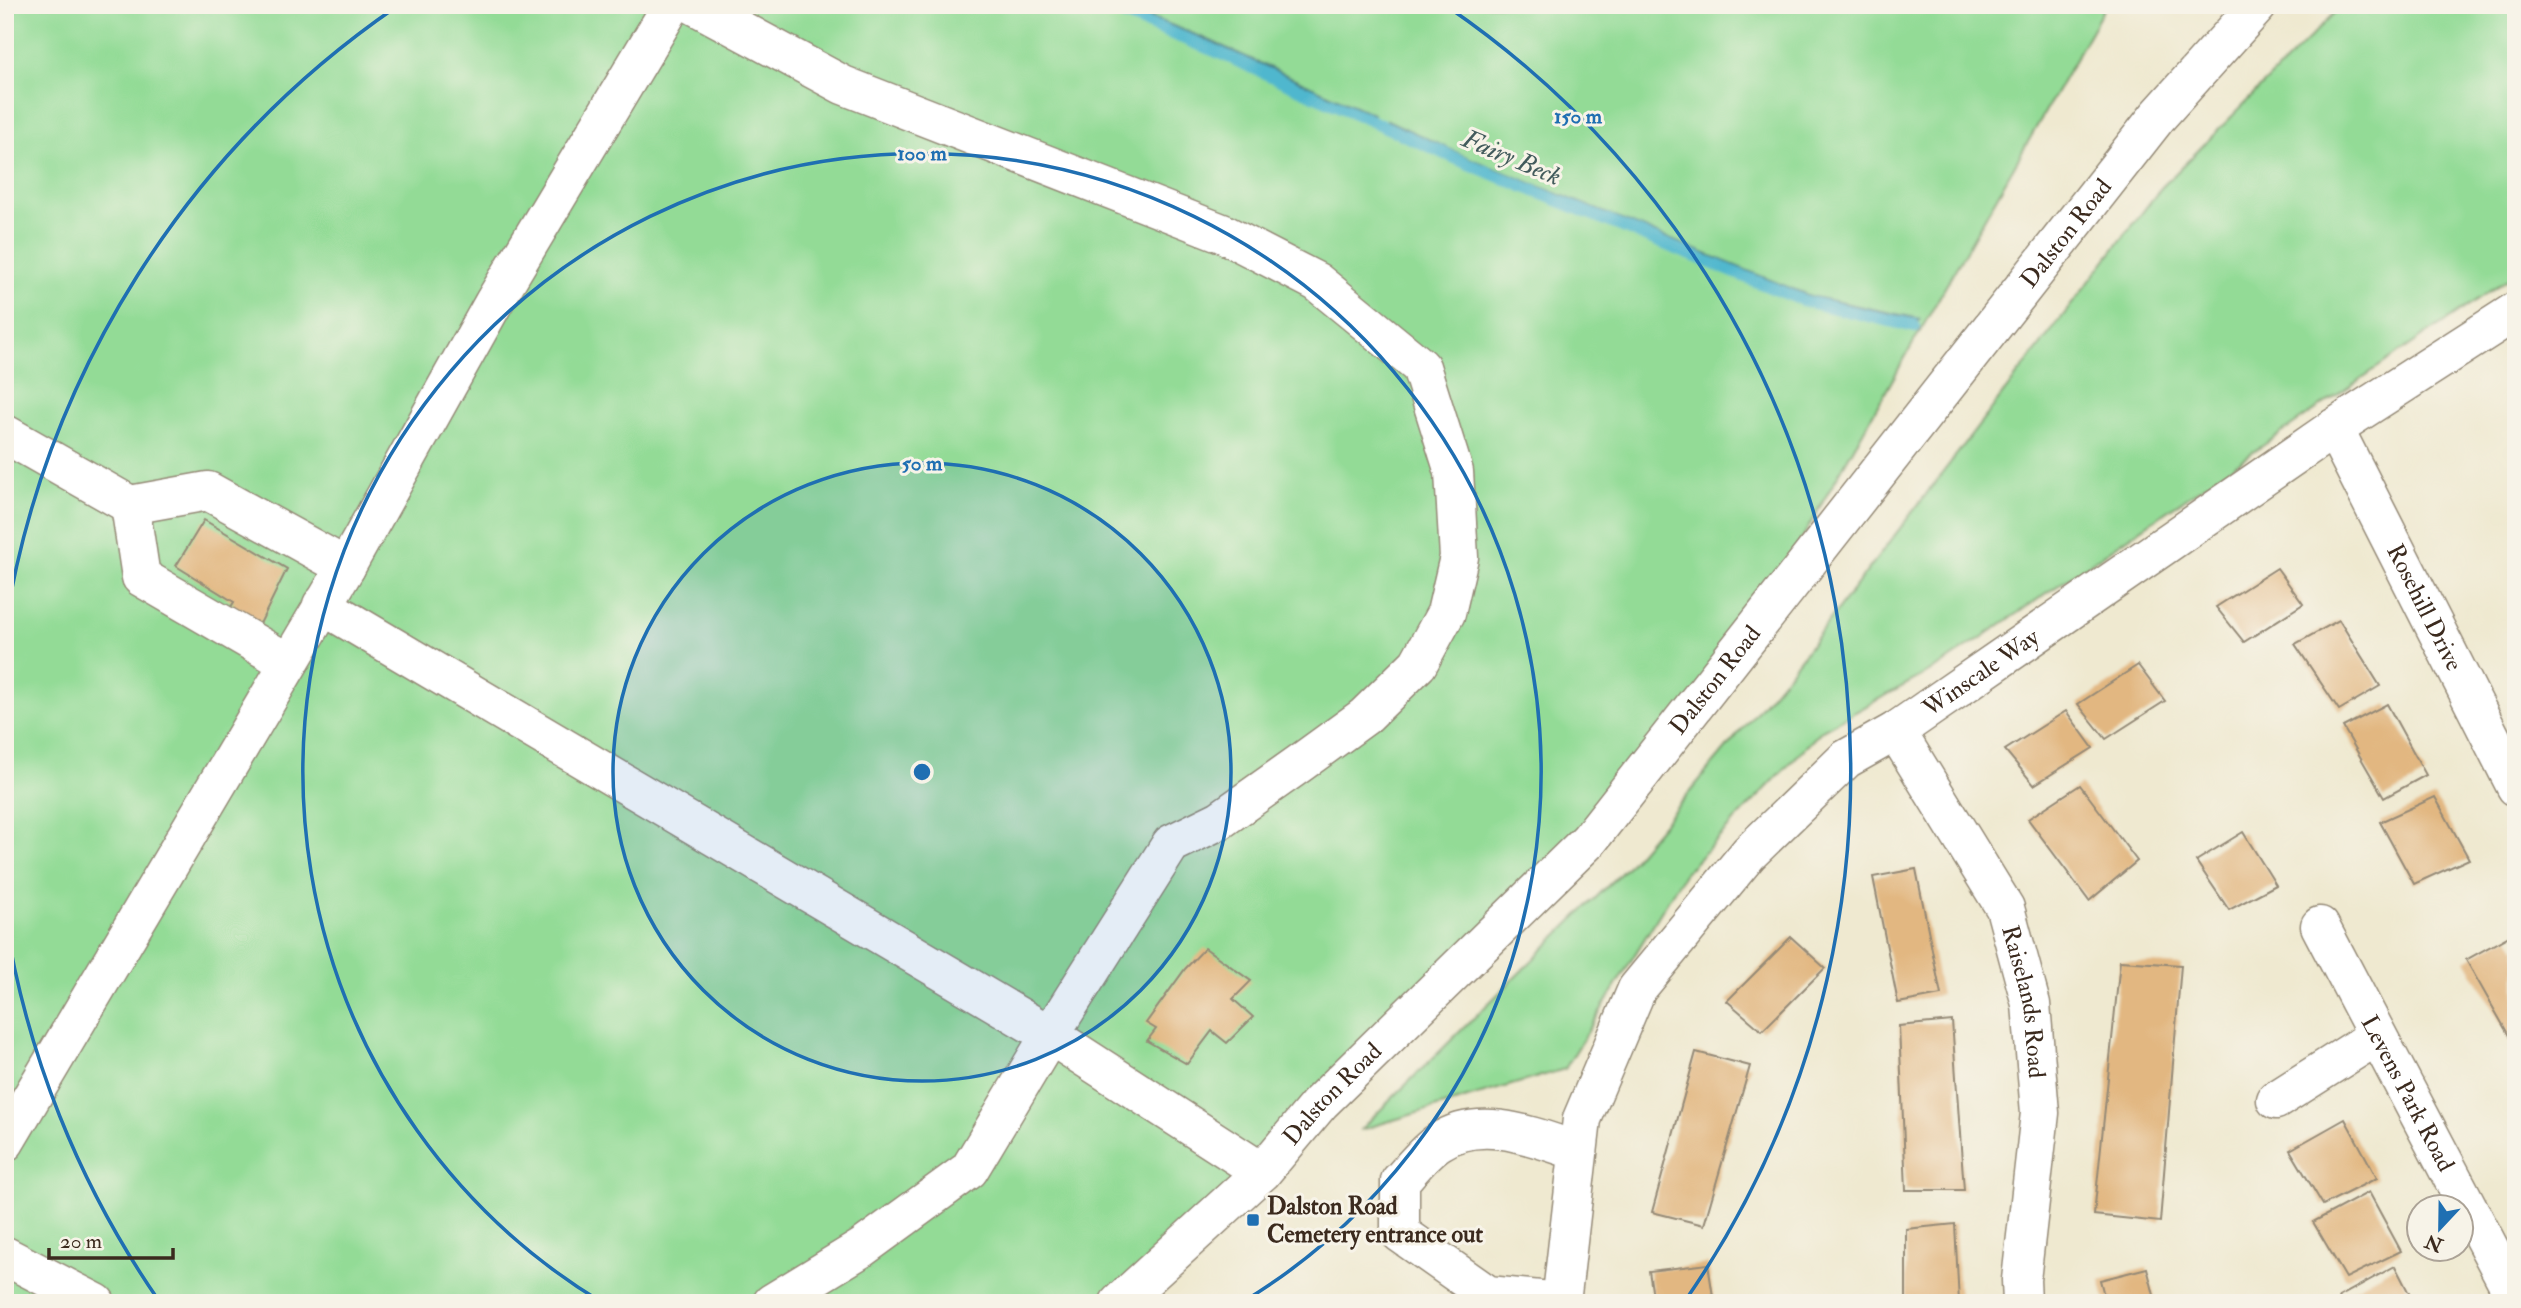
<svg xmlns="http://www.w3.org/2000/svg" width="2521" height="1308" viewBox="0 0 2521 1308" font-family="'IM FELL Double Pica',serif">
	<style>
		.green { fill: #93db96; stroke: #67825a; stroke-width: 2 }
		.water { fill: #50b7ce; stroke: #467076; stroke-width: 2 }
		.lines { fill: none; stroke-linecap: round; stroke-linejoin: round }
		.stream { stroke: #50b7ce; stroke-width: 12 }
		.building { fill: #e2b781 }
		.minor-casing { stroke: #958a77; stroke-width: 41 }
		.major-casing { stroke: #958a77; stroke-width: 41 }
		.minor { stroke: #fff; stroke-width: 38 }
		.major { stroke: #fff; stroke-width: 38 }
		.ring { fill: none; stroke: #1f6fb2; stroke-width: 3.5 }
		.poi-dot { fill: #1f6fb2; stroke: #f7f3e8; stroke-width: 2.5 }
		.labels { text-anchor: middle; stroke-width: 6; stroke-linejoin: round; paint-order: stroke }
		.street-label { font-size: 24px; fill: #3b2a1e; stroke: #f7f3e8 }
		.poi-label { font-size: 24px; font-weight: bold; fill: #3b2a1e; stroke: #f7f3e8; text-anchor: start }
		.water-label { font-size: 26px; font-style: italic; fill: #425b5c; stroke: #f7f3e8 }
		.centre { fill: #1f6fb2; stroke: #f7f3e8; stroke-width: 3.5 }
		.ring-label { font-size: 21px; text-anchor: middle; font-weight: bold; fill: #1f6fb2; stroke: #f7f3e8; stroke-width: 6; stroke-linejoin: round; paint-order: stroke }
	</style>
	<rect width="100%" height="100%" fill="#f7f3e8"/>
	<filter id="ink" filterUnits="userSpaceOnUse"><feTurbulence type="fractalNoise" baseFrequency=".0143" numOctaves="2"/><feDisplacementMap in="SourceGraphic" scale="14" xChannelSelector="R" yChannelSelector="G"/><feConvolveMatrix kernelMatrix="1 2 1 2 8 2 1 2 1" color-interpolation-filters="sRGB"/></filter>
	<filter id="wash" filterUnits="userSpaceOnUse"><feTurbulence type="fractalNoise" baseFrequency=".00686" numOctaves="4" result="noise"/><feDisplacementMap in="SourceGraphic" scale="28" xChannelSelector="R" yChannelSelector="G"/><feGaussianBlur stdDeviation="1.57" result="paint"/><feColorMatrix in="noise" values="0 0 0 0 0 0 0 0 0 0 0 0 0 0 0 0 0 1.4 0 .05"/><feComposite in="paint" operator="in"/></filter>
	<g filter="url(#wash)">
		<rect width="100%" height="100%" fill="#efe9d0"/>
		<g class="green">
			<path d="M5,5H2106L1739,649L1589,840L1106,1303H5Z"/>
			<path d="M2342,5H2516V273L1940,666L1822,730L1684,874L1565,1069L1360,1130L1627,867L1789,673L2161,188Z"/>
		</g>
		<g class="water">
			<path d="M1099,5H1120L1206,39L1373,114L1370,120L1217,52Z"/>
			<path d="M1387,120L1462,155L1810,296L1920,319L1915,327L1906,326L1804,301L1466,163L1385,127Z"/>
		</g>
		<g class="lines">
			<path class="stream" d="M1099,5L1217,52L1466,163L1804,301L1915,327"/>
		</g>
		<g id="blocks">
			<g class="building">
				<path d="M204,520L287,569L257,630L226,615L234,602L176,566Z"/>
				<path d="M2277,568L2303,604L2244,642L2216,607Z"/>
				<path d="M2339,620L2380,686L2339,710L2295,644Z"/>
				<path d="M2138,665L2165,701L2106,739L2078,704Z"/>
				<path d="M2387,704L2426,775L2384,798L2343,727Z"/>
				<path d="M2066,711L2093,748L2034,785L2005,750Z"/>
				<path d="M2080,785L2137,861L2089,901L2028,819Z"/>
				<path d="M2435,797L2469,859L2414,884L2380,822Z"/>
				<path d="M2243,832L2276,885L2229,910L2196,861Z"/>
				<path d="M1916,869L1941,995L1898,1003L1873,877Z"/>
				<path d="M2509,936L2516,948V1048L2466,960Z"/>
				<path d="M1791,937L1825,968L1762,1031L1727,1001Z"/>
				<path d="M1205,948L1251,981L1233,999L1253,1017L1227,1043L1212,1031L1187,1064L1147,1041L1156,1029L1146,1023L1185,969Z"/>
				<path d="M2120,961L2181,965L2160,1222L2094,1215Z"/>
				<path d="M1952,1021L1964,1190H1906L1899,1026Z"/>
				<path d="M1696,1052L1750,1066L1704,1225L1652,1212Z"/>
				<path d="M2345,1119L2377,1178L2323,1205L2290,1150Z"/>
				<path d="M2369,1192L2401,1251L2346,1278L2313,1222Z"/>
				<path d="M1955,1224L1959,1303H1906V1229Z"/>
				<path d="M1708,1264L1714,1303H1654L1649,1271Z"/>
				<path d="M2395,1266L2414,1303H2342L2339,1297Z"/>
				<path d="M2147,1268L2156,1303H2106L2100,1280Z"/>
			</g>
		</g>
	</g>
	<g filter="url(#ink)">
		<use href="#blocks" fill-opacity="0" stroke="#958a77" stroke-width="2"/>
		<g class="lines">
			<defs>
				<g id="minor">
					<path id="s1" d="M2334,428L2516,787"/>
					<path d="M5,434L130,505"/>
					<path d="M322,605L1050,1035L1171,844L1220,820L1299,764L1365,716L1418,664L1446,613L1459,557L1454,472L1421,367L1317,282L1222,233L843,85L694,5"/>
					<path d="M287,662L141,577L130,505L208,491L346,567"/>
					<path id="s2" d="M1896,731L2005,908L2031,1004L2040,1113L2021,1280L2022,1303"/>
					<path id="s3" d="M2320,926L2516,1299"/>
					<path d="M2276,1100L2377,1036"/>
					<path d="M5,1142L346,567L494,302L672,5"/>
					<path d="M5,1256L96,1303"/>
					<path d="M1561,1302L1488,1295L1400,1233V1181C1412,1168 1425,1151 1439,1142C1481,1114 1534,1137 1577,1151"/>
					<path d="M772,1303L862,1248L969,1170L1050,1035L1262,1172"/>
					<path id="s4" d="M1561,1303L1582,1119L1637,989L1749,853L1846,759L1896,731L2334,428L2516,311"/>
				</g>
				<g id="major">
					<path id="s5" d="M1119,1303L1262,1172L1320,1103L1589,840L2158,116L2258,5"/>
				</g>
			</defs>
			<use href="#minor" class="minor-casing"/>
			<use href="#major" class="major-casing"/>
			<use href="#minor" class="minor"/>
			<use href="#major" class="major"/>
		</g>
	</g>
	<circle cx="922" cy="772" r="309" fill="#1f6fb2" fill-opacity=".12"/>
	<g class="ring">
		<circle cx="922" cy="772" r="309"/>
		<path d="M603 1303A619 619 0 1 1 1241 1303"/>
		<path d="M157 1298A928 928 0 0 1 5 917M5 627A928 928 0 0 1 396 7M1448 7A928 928 0 0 1 1687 1298"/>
	</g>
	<rect class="poi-dot" x="1246" y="1213" width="14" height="14" rx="3.5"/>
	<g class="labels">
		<g class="street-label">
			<text dy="8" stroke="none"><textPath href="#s5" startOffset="1432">Dalston Road</textPath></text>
			<text dy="8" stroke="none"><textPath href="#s1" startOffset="201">Rosehill Drive</textPath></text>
			<text dy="8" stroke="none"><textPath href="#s4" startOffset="798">Winscale Way</textPath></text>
			<text dy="8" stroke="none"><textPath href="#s5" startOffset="864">Dalston Road</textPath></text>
			<text dy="8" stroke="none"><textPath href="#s2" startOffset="304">Raiselands Road</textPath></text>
			<text dy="8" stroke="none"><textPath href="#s3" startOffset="189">Levens Park Road</textPath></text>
			<text dy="8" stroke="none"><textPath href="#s5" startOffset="299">Dalston Road</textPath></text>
		</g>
		<g class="poi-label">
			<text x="1267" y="1214">Dalston Road<tspan x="1267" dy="28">Cemetery entrance out</tspan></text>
		</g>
		<g class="water-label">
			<text transform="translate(1512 157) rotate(23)" y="9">Fairy Beck</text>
		</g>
	</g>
	<circle cx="922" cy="772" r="10" class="centre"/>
	<g class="ring-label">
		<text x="1578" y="123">150 m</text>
		<text x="922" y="160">100 m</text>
		<text x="922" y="470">50 m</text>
	</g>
	<rect width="2521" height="1308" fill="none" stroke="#f7f3e8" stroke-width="28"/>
	<g transform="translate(2440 1228) rotate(202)"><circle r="33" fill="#f7f3e8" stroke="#aca397" stroke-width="2"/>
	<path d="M0-5L12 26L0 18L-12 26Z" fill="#1f6fb2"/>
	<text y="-10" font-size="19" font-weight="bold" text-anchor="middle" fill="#3b2a1e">N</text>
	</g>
	<path d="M49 1248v10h124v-10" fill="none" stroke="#3b2a1e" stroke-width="3.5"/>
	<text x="60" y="1248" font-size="21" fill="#3b2a1e" stroke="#f7f3e8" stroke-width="5" paint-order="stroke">20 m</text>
</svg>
